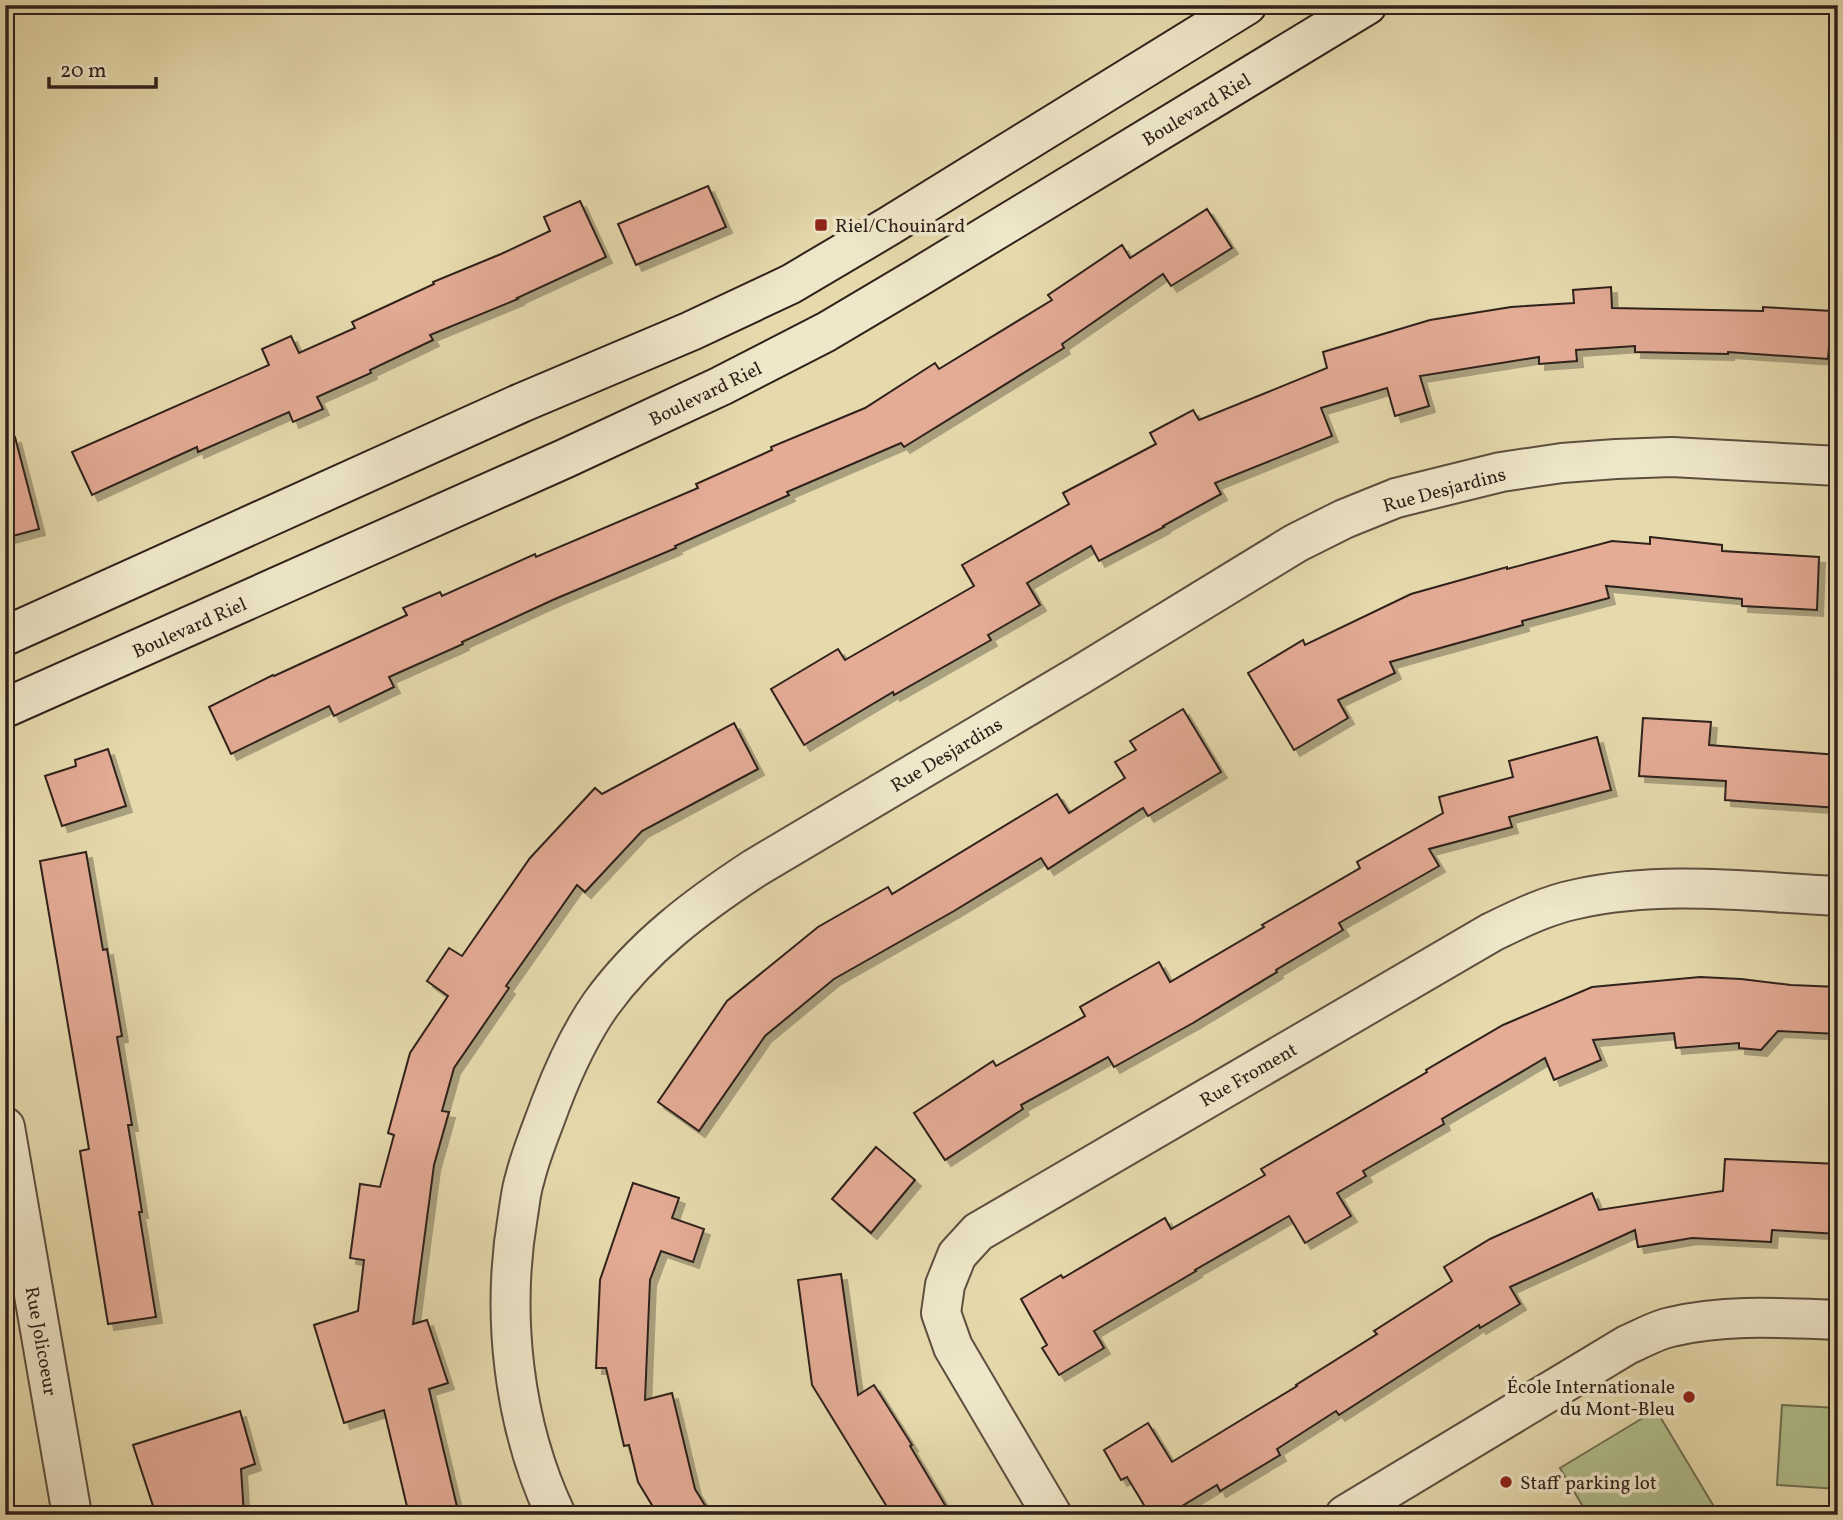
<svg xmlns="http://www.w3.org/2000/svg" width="1843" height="1520" viewBox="0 0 1843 1520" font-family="Vollkorn,serif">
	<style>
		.green { fill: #b1c08d; stroke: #707054; stroke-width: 2 }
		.building { fill: #e4ab95; stroke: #2f211a; stroke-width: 2; filter: url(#shadow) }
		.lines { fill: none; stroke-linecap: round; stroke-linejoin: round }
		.street-casing { stroke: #5d4f3f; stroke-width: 42 }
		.secondary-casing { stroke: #2f211a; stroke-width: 42 }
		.street { stroke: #efe7ca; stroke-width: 38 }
		.secondary { stroke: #efe7ca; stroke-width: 38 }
		.poi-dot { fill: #8f2418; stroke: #efe7ca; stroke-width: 2.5 }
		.labels { text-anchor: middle; stroke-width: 7; stroke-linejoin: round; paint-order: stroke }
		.street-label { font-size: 19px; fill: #2f211a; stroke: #efe7ca }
		.poi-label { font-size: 19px; fill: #2f211a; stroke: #efe7ca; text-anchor: start }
	</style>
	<defs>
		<filter id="shadow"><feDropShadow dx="6" dy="6" stdDeviation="0" flood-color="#0004"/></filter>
	</defs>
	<rect width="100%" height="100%" fill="#e6daad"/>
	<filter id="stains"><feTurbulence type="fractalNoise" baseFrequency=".00286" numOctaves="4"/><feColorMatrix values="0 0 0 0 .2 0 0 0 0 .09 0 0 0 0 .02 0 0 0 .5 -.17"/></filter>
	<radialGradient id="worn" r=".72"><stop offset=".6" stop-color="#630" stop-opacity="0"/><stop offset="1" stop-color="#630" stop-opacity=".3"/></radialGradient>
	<g class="green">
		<path d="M1782,1405L1838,1408V1489L1777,1485Z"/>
		<path d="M1656,1410L1719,1515H1588L1560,1468Z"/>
	</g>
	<g class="building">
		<path d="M708,186L726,227L636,265L618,224Z"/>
		<path d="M580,201L606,257L517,298L518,299L430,335L433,340L370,370L371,373L317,397L323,409L293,422L289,412L198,452L197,447L92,495L72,452L269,365L262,349L291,336L299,353L355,328L352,322L434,284L433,282L501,254L550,231L544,217Z"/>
		<path d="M1207,209L1232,248L1171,286L1163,274L1062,344L1064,348L904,447L901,443L787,492L789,495L675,546L676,548L555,599L462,642L463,644L389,677L394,687L334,716L329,706L231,754L209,707L273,675L274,676L407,615L403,608L440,592L442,596L535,554L536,557L698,488L696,484L772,450L771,447L865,408L935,363L939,369L1052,300L1048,295L1122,245L1130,258Z"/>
		<path d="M1611,287L1612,308L1763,311V307L1832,311L1828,359L1728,352V354L1635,352V346L1576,350L1577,361L1539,364V357L1420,376L1429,406L1395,416L1387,388L1321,408L1332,436L1215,483L1221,494L1163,526L1164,527L1099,561L1091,546L1027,583L1040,605L988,635L991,640L894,695L893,692L804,745L771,689L838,649L845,660L974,586L962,565L1069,504L1063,493L1156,444L1150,433L1193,410L1199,420L1327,368L1323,352L1430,320L1511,307L1574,303L1573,290Z"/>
		<path d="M15,437L39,529L5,538V439Z"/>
		<path d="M1650,537L1722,545V551L1819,557L1817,610L1742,606V599L1606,586L1609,598L1522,621L1523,625L1390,662L1395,673L1338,700L1348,718L1294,750L1248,673L1303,640L1305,645L1411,594L1507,567V569L1612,541L1650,544Z"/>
		<path d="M1183,709L1221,772L1148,816L1143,808L1048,869L1041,858L954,911L834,979L765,1036L699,1131L658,1102L727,1001L818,927L888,887L892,894L1057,794L1069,813L1125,778L1115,762L1136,750L1130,741Z"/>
		<path d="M1643,718L1711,722L1709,745L1838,755V808L1725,800L1726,781L1639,776Z"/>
		<path d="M734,723L758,769L642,831L585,892L577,885L506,986L509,988L454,1068L442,1111L449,1112L434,1165L413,1324L427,1320L448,1383L429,1389L459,1515H409L384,1410L344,1423L314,1325L358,1311L364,1260L350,1258L360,1184L380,1187L394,1135L388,1133L410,1053L448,996L427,981L449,948L462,956L530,858L595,788L602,794Z"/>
		<path d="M1597,737L1611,790L1509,817L1512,827L1429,849L1439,866L1339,923L1343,930L1276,970L1277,972L1193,1023L1114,1067L1108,1057L1021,1105L1023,1109L945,1160L914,1113L993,1061L996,1066L1085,1016L1080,1007L1159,962L1170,982L1264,927L1262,925L1360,868L1357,862L1443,813L1439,797L1513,777L1509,761Z"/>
		<path d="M108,749L126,806L62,826L45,776L76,766L75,760Z"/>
		<path d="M86,852L103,950L107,949L122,1036L117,1037L132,1125H128L142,1212H139L156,1317L108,1324L80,1151L89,1149L40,861Z"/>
		<path d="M1700,977L1741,979L1791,985L1838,987V1034L1778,1031L1761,1050L1739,1048V1043L1676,1048L1674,1033L1593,1040L1601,1060L1554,1080L1545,1058L1442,1119L1444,1124L1363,1171L1366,1176L1337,1193L1351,1216L1305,1243L1289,1216L1195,1270L1196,1271L1094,1331L1104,1348L1059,1375L1042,1348L1047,1345L1021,1299L1061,1275L1063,1278L1165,1218L1171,1229L1265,1175L1261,1169L1427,1072L1426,1070L1503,1025L1592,987Z"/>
		<path d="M876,1147L915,1180L871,1233L832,1199Z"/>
		<path d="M1725,1159L1838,1164V1234L1772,1230L1771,1242L1692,1238L1638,1247L1635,1230L1510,1287L1520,1304L1480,1328L1479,1325L1339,1415L1336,1411L1277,1449L1280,1455L1220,1491L1217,1485L1167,1515H1150L1127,1477L1121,1480L1104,1450L1148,1423L1172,1462L1297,1386L1296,1385L1377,1334L1374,1331L1452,1281L1444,1267L1490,1239L1592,1193L1599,1210L1723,1191Z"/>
		<path d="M633,1183L679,1198L672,1218L704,1229L693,1262L661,1251L650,1280L645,1400L672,1393L695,1489L711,1515H658L638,1482L629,1445L624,1446L606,1368H596L600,1280Z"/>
		<path d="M841,1274L858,1395L874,1385L912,1445L910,1446L951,1515H892L812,1385L798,1280Z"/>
		<path d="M240,1411L255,1464L241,1469L244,1515H156L133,1445Z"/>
	</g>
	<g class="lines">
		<defs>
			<g id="street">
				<path d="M5,1127L72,1515"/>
				<path d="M556,1515C513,1424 501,1314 518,1215C520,1203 521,1190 525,1178C531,1153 542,1128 551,1103C564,1069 580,1034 601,1004C642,947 697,906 755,868L1080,675L1296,543L1344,519L1396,498L1501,472L1562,463L1616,459L1672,457L1838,466"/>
				<path d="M1052,1515L953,1347L941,1313L945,1285L957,1255L978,1232L1492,932C1519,919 1547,905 1577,899C1663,880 1751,892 1838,896"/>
				<path d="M1345,1515L1627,1345C1641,1339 1656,1330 1671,1327C1726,1314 1782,1318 1838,1320"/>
			</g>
			<g id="secondary">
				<path d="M5,636L521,403L691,331L791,284L889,226L1247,5"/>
				<path d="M5,708L564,459L721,386L826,332L917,278L1367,5"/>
			</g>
		</defs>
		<use href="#street" class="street-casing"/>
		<use href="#secondary" class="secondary-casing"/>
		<use href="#street" class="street"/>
		<use href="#secondary" class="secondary"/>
	</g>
	<g class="poi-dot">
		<rect x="814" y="218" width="14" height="14" rx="3.5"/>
		<circle cx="1689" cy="1397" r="7"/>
		<circle cx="1506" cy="1482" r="7"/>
	</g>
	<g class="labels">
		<g class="street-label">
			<text transform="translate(1196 109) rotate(-31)" y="7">Boulevard Riel</text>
			<text transform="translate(705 393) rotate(-26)" y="7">Boulevard Riel</text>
			<text transform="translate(1444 489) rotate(-15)" y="7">Rue Desjardins</text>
			<text transform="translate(189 627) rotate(-24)" y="7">Boulevard Riel</text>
			<text transform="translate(946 754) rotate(-31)" y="7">Rue Desjardins</text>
			<text transform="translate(1248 1074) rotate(-30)" y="7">Rue Froment</text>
			<text transform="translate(42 1341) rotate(80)" y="7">Rue Jolicoeur</text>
		</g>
		<g class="poi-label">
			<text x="835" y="232">Riel/Chouinard</text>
			<text x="1675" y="1393" text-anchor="end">École Internationale<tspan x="1675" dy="22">du Mont-Bleu</tspan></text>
			<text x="1520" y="1489">Staff parking lot</text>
		</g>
	</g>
	<rect width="1843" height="1520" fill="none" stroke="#e6daad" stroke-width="28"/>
	<rect x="7" y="7" width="1829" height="1506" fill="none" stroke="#2f211a" stroke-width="3.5"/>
	<rect x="14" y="14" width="1815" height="1492" fill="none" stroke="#2f211a" stroke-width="2"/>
	<path d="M49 77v10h107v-10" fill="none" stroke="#2f211a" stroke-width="3.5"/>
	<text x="60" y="77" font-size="21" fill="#2f211a" stroke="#efe7ca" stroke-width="5" paint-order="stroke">20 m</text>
	<rect width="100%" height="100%" filter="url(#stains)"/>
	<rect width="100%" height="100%" fill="url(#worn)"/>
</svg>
